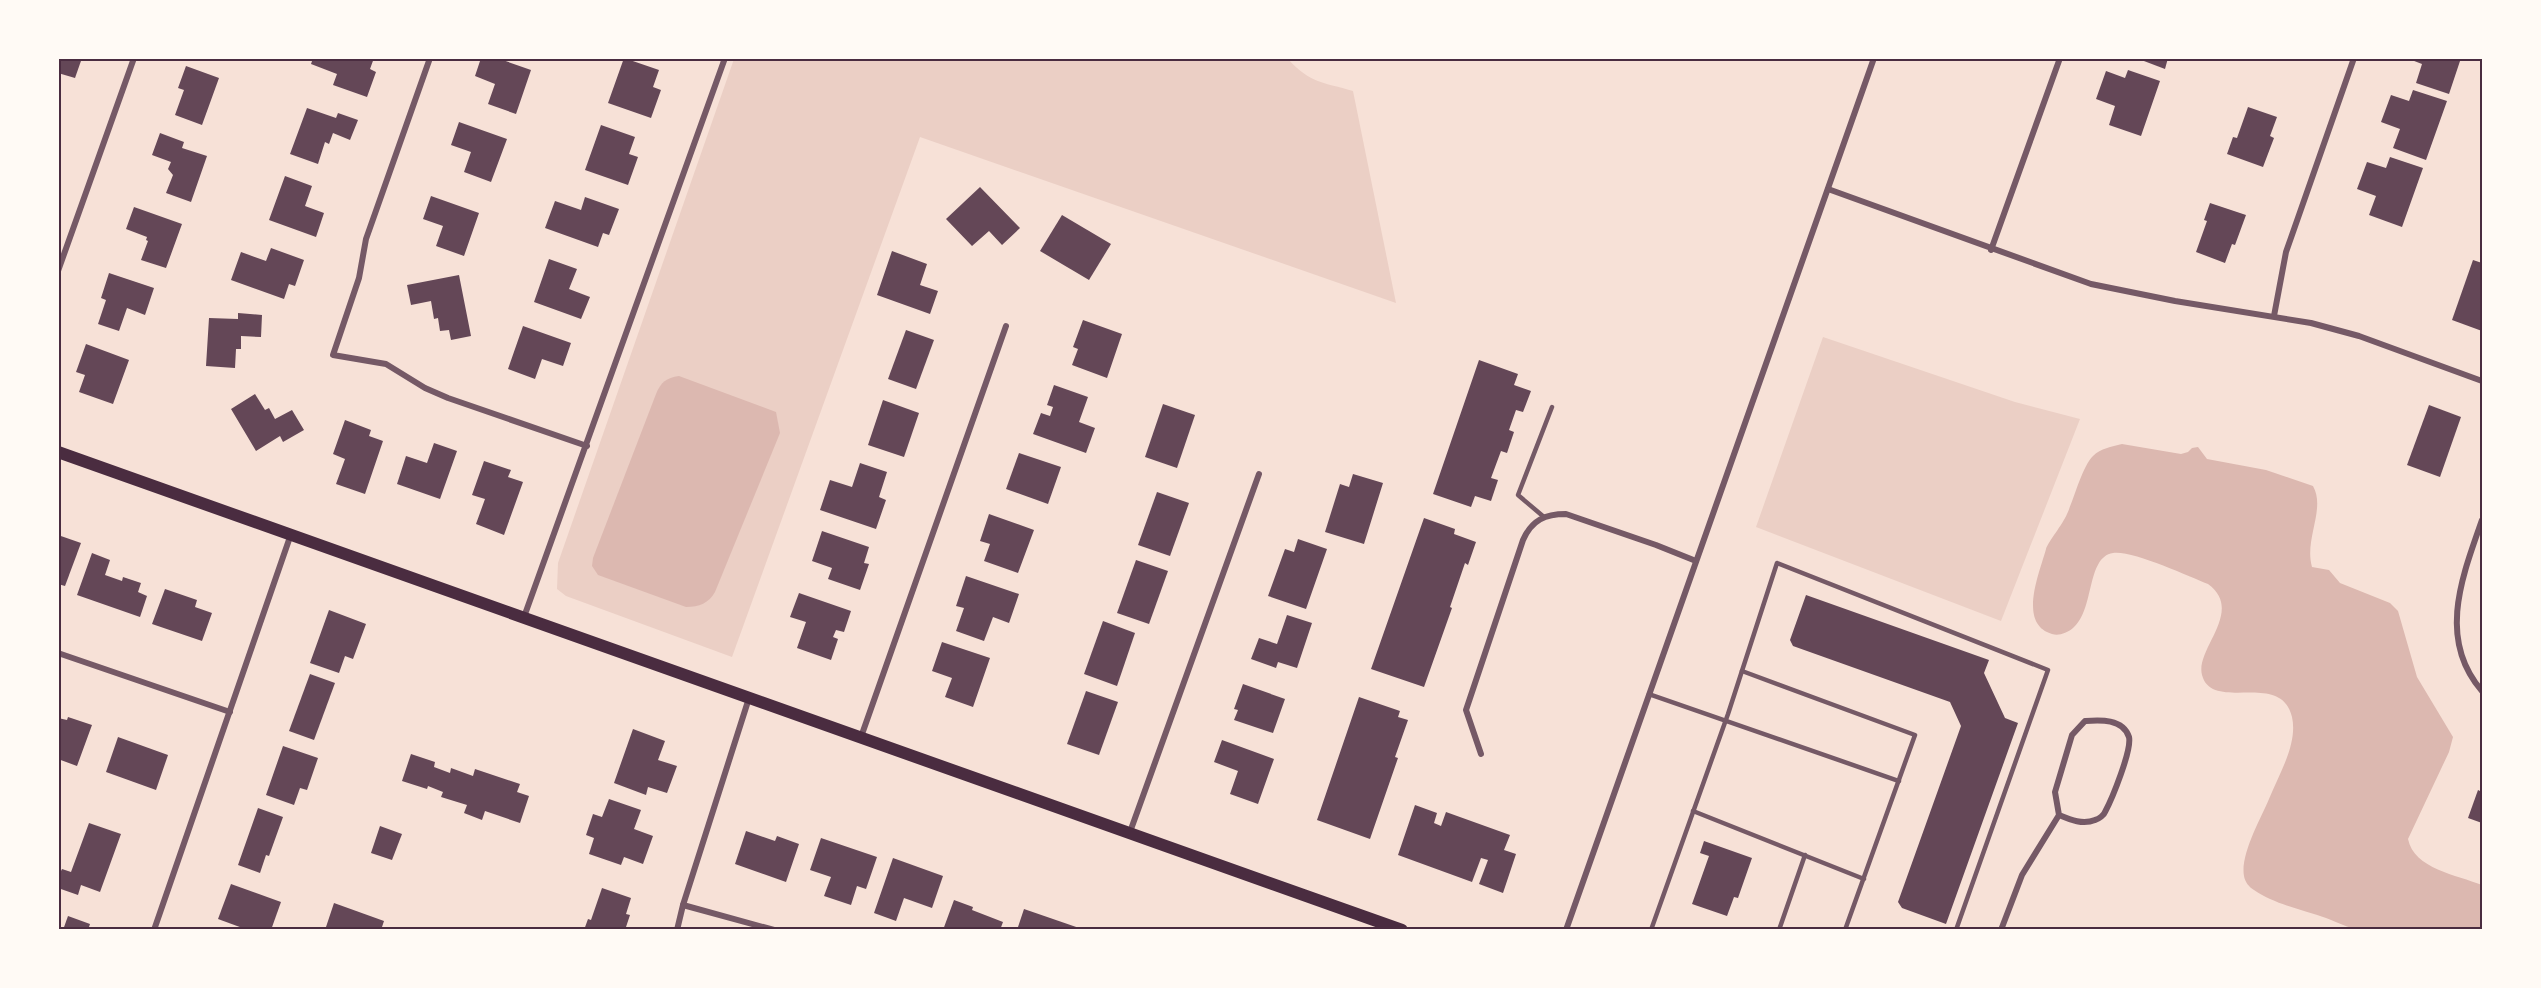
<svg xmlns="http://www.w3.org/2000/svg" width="2541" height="988" viewBox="0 0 2541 988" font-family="Bitter,serif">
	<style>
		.green { fill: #ebcfc5 }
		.water { fill: #dcb8b0 }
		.building { fill: #644757 }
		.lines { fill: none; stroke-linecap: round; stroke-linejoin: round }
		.service { stroke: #755966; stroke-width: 4.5 }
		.minor { stroke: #755966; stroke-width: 6 }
		.secondary { stroke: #4a2c40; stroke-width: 12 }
		.neatline { fill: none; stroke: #4a2c40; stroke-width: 2 }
	</style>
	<rect width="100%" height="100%" fill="#f7e1d7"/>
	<g class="green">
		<path d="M734,59H1288C1311,84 1323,82 1353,91L1396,303L920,137L732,657L566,596L557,589L558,563Z"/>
		<path d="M1823,337L2015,402L2080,419L2001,621L1756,527Z"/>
	</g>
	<g class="water">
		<path d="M679,376L768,409L776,412L780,433L715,592C709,603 699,607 686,607L598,575L592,566L593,558L656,394C661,382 666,378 679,376Z"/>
		<path d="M2122,444L2181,454L2188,452L2192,448L2198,447L2207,459L2266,470L2313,486C2326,509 2304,539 2312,567L2329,570L2340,583L2390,603L2398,611L2417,677L2453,737L2449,752L2408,839C2414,869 2457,875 2482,885V929C2454,930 2425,930 2396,930C2385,930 2372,931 2360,930C2349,928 2336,922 2326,918C2303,910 2274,904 2254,890C2249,887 2245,882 2244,876C2240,855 2261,818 2269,799C2279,774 2298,744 2292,717C2281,670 2212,713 2202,675C2195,649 2245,611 2208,584C2188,576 2132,550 2113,553C2086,557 2095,610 2073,628C2067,633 2059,636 2052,634C2017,624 2040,572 2046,549C2048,542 2063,524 2067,514C2074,499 2082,467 2093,456C2101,448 2111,447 2122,444Z"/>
	</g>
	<g class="building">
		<path d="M58,58H82L75,78L58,73Z"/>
		<path d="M313,58H374L370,69L376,72L367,97L333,85L337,74L311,64Z"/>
		<path d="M481,58H497L531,70L516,114L488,104L495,84L475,76Z"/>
		<path d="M624,58L659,70L653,87L661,90L651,118L608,103Z"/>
		<path d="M2136,58H2168L2165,69Z"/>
		<path d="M2461,58L2449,94L2416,83L2422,64L2409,59Z"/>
		<path d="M186,66L219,78L202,125L175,115L184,90L178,88Z"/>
		<path d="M2128,70L2160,81L2141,136L2109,125L2115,106L2096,99L2106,71L2125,78Z"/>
		<path d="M2413,90L2447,101L2426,160L2393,148L2400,129L2381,122L2391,95L2409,101Z"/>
		<path d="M2248,107L2277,117L2270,136L2274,138L2263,167L2227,154L2233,137L2237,138Z"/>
		<path d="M307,108L336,118L338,113L358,120L350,140L333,133L329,144L325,142L318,164L290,154Z"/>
		<path d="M459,122L507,139L491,182L464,172L471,152L451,145Z"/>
		<path d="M601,125L635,137L629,154L638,157L628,185L585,170Z"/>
		<path d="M160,133L184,142L182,148L207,156L191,202L166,193L173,175L168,169L171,162L152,155Z"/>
		<path d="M2390,157L2423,168L2402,227L2369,215L2376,196L2357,189L2367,162L2386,168Z"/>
		<path d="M285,176L312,186L305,206L324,213L316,237L269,220Z"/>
		<path d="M980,187L1020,228L1002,245L989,231L972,246L946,219Z"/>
		<path d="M431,196L479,213L464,256L436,246L443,226L423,219Z"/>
		<path d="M585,197L619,209L609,235L603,233L598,247L545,228L555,201L581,210Z"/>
		<path d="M2210,203L2246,215L2235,245L2232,244L2225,263L2196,252L2207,221L2204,220Z"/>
		<path d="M134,207L182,224L166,268L141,260L148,241L146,240L147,237L126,229Z"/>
		<path d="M1062,215L1111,244L1089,280L1040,251Z"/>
		<path d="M271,248L304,260L295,286L289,284L284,299L231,280L241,252L266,261Z"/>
		<path d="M892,251L927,264L920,285L938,291L930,314L877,295Z"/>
		<path d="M549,259L577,269L569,289L590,297L581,319L534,302Z"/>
		<path d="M2473,260L2482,263V331L2452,320Z"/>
		<path d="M109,273L154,288L145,315L127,308L119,331L98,324L106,300L101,298Z"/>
		<path d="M459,275L471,336L451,340L449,330L440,331L438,318L434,319L431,301L411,305L407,285Z"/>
		<path d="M238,313L262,315L261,337L241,336V349H236L235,368L206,366L209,318L238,319Z"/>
		<path d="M1083,320L1122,334L1107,378L1072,365L1078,349L1073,347Z"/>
		<path d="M523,326L571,343L563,366L542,359L535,379L508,369Z"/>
		<path d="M906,330L934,340L916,389L888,379Z"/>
		<path d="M86,344L129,360L113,404L79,392L85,375L76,372Z"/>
		<path d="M1479,360L1518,374L1514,385L1531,391L1523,412L1516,410L1509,430L1514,432L1507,453L1501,451L1491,478L1498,480L1491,501L1475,496L1471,507L1433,494Z"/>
		<path d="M1054,385L1088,397L1079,422L1095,428L1086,453L1033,434L1041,413L1050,416L1053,407L1047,405Z"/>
		<path d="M255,394L265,410L269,408L275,419L292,410L304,430L283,442L280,436L256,451L231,409Z"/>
		<path d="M883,400L919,413L904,457L868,445Z"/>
		<path d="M1163,404L1195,415L1177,468L1145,457Z"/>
		<path d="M2429,405L2461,417L2440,477L2407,465Z"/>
		<path d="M345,420L371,430L369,436L383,441L365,494L336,484L345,459L333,454Z"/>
		<path d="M434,443L457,451L440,499L397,484L406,456L427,463Z"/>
		<path d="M1019,453L1061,467L1048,504L1006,489Z"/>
		<path d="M484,461L511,470L508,477L523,482L504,535L476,524L485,499L472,495Z"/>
		<path d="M860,463L887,472L879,497L886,500L876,529L820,510L830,480L852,487Z"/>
		<path d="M1353,474L1383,483L1364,544L1325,532L1340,484L1349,487Z"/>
		<path d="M1157,492L1189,503L1170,556L1138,545Z"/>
		<path d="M989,514L1034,530L1018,573L984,561L990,544L980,541Z"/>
		<path d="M1424,518L1455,529L1454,534L1476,542L1468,565L1465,563L1450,607L1452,608L1424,687L1371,669Z"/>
		<path d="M822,531L869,547L864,563L869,564L860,590L828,579L832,568L812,561Z"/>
		<path d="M58,535L81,543L65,586L58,584Z"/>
		<path d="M1298,539L1327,549L1306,609L1268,596L1285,549L1294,552Z"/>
		<path d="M92,553L110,560L105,575L122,581L123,577L141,583L138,592L147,596L140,617L77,595Z"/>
		<path d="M1136,560L1168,571L1149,624L1117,613Z"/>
		<path d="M966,576L1019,594L1009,623L993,617L984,641L956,631L964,608L956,606Z"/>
		<path d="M165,589L197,600L195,607L212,613L202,641L152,624Z"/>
		<path d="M799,593L851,611L844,632L836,630L833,637L838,639L831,660L797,648L806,622L790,617Z"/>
		<path d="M1806,595L1989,660L1984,673L2005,718L2018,723L1946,924L1902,908L1898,902L1961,726L1950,702L1793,646L1790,640Z"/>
		<path d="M329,610L366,624L353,659L345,656L339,673L310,663Z"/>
		<path d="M1287,615L1312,623L1297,668L1278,662L1276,668L1251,659L1259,638L1277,644Z"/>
		<path d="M1103,621L1135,633L1117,686L1084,674Z"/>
		<path d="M942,642L990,658L973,707L945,697L952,678L932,671Z"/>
		<path d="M310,674L335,683L314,740L289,731Z"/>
		<path d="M1243,684L1285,699L1273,733L1234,720L1238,710L1234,709Z"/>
		<path d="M1086,691L1118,702L1099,755L1067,744Z"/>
		<path d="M1359,697L1400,711L1398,717L1408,720L1395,757L1398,758L1370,839L1317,820Z"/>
		<path d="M68,717L92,725L77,766L58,759V718L67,720Z"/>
		<path d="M633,729L665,741L658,760L677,766L667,793L648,787L646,795L614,783Z"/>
		<path d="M118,737L168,755L156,790L106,772Z"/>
		<path d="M1222,740L1274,759L1258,804L1230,794L1238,771L1214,762Z"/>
		<path d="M283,746L318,758L307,790L300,788L294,805L266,795Z"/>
		<path d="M411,754L435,762L434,767L450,773L451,768L473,776L475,769L520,784L517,792L529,796L520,823L485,811L482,820L464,813L467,805L441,797L443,792L428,786L427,789L402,781Z"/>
		<path d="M2478,790L2482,792V823L2468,818Z"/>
		<path d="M609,799L641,810L634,829L653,836L643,864L624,857L621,865L589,854L594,838L586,835L593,814L602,817Z"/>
		<path d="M1415,805L1437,813L1434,823L1441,826L1446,812L1510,835L1504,850L1516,854L1503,893L1479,884L1488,860L1481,858L1472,882L1398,855Z"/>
		<path d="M258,808L283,817L269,856L266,855L260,873L238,865Z"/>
		<path d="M89,823L121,834L100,892L81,885L78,895L58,888V877L62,869L71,872Z"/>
		<path d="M380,826L402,834L392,860L371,853Z"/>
		<path d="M746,831L775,841L777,836L799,844L786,882L735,864Z"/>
		<path d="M821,838L877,857L866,889L857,886L851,905L824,896L831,877L810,870Z"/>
		<path d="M1704,841L1752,858L1738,898L1734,897L1727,916L1692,904L1709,856L1700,853Z"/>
		<path d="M893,858L943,876L932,908L904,898L896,921L874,913Z"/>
		<path d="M231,884L281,902L271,930H248L218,919Z"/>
		<path d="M602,888L631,898L626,914L630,915L625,930H584L588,919L591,920Z"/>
		<path d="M954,900L973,907L972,910L1003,922L1000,930H943Z"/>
		<path d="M334,903L384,921L381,930H325Z"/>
		<path d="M1024,909L1082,929V930H1017Z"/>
		<path d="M68,916L90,924L88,930H63Z"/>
	</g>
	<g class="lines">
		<g class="service">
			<path d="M1544,517L1518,495L1552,407"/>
			<path d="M1742,671L1915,735L1845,930"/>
			<path d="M1649,694L1899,781"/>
			<path d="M1693,811L1864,879"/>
			<path d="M1651,930L1728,714L1777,563L2048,670L1956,930"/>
			<path d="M1779,930L1805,855"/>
		</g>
		<g class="minor">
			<path d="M430,58L366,239L359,278L333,355L386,364L425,388L448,398L587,446"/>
			<path d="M1828,189L2091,284L2175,301L2311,323L2359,336L2482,381"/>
			<path d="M1991,250L2060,58"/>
			<path d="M58,271L134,58"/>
			<path d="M2274,316L2286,252L2354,58"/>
			<path d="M2482,520C2462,577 2437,639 2482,691"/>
			<path d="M524,617L725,58"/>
			<path d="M58,653L230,712"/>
			<path d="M861,737L1006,326"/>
			<path d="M1481,754L1466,710L1523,540C1532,520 1545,514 1566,514L1656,545L1696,561"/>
			<path d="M1130,832L1259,474"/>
			<path d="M683,905L774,930"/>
			<path d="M154,930L291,534"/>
			<path d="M677,930L683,905L749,698"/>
			<path d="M1566,930L1874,58"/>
			<path d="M2001,930L2022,875L2059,815L2055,792L2072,735L2085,721C2099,720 2123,718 2129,737C2132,750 2112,799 2105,812C2104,815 2099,819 2095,820C2083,825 2071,820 2059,815"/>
		</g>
		<path class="secondary" d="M58,452L1402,930"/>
	</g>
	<rect width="2541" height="988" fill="none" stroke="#fffaf5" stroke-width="120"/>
	<rect x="60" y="60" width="2421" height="868" class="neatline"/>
</svg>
